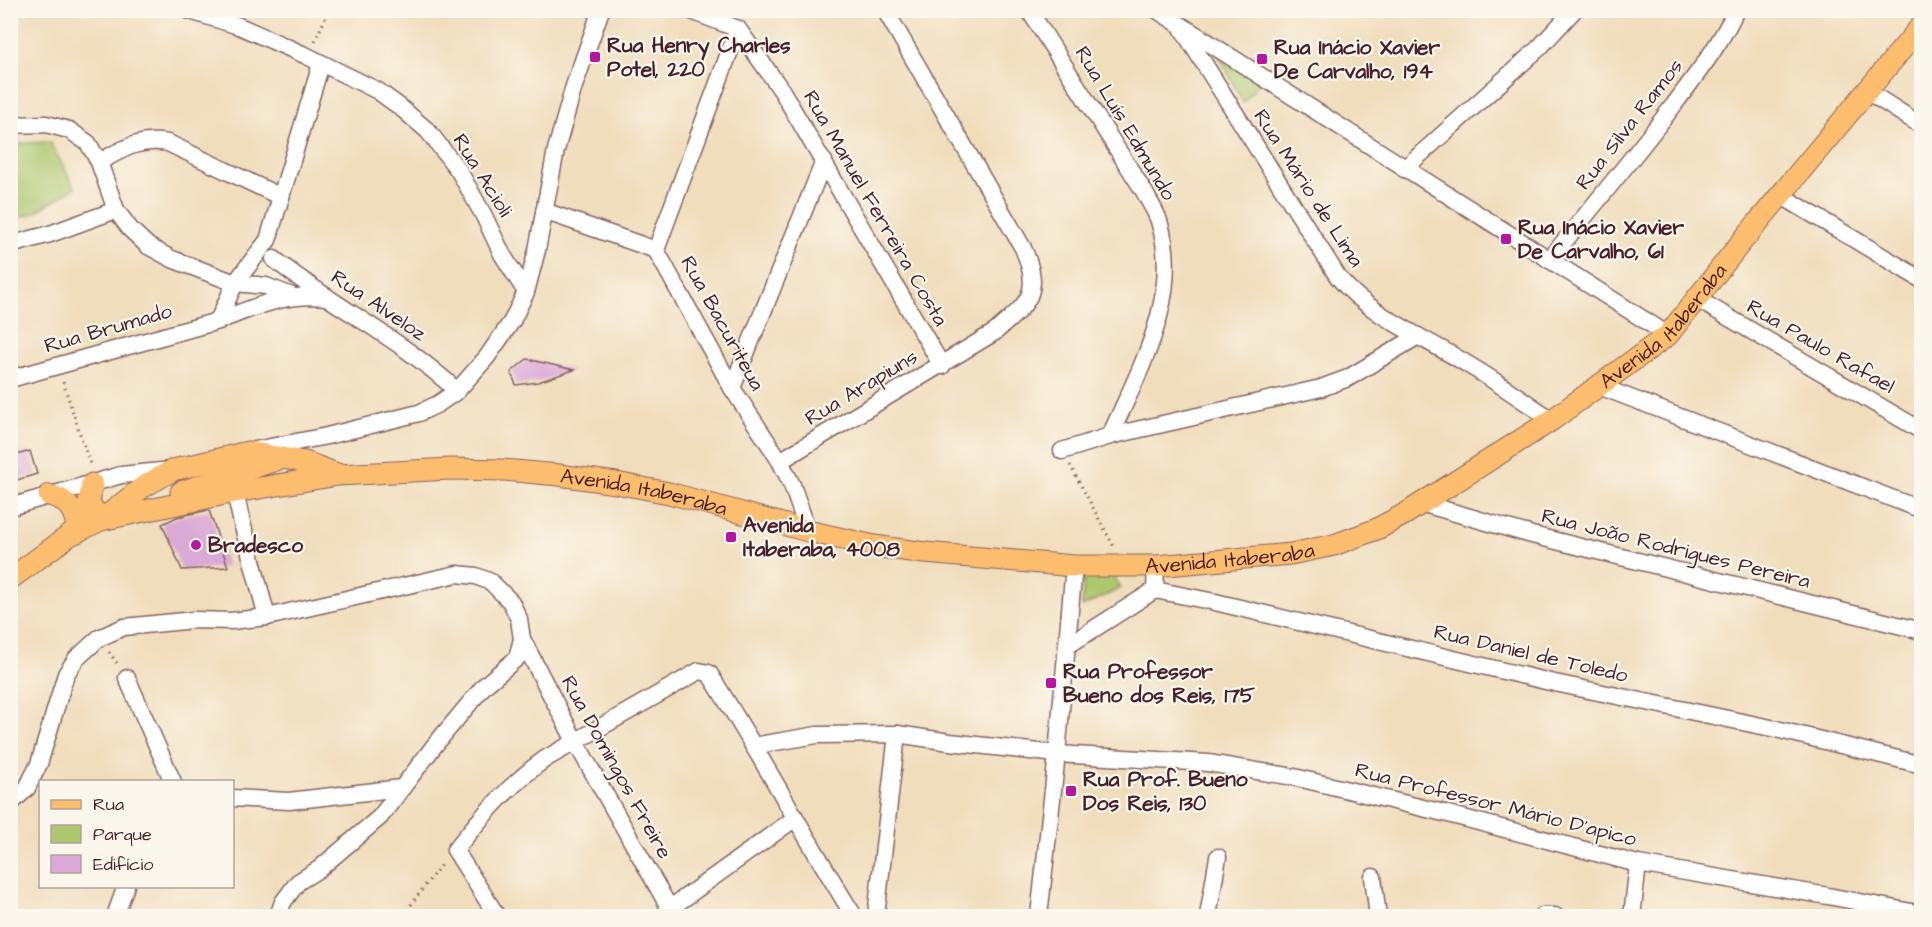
<svg xmlns="http://www.w3.org/2000/svg" width="1932" height="927" viewBox="0 0 1932 927" font-family="'Architects Daughter',sans-serif">
	<style>
		.green { fill: #adc76e; stroke: #7c734c; stroke-width: 1.5 }
		.building { fill: #daa9d5 }
		.lines { fill: none; stroke-linecap: round; stroke-linejoin: round }
		.minor-casing { stroke: #84625e; stroke-width: 19 }
		.major-casing { stroke: #84625e; stroke-width: 23 }
		.path { stroke: #84625e; stroke-width: 3; stroke-dasharray: 1.5 4.5; stroke-linecap: butt }
		.minor { stroke: #fff; stroke-width: 16 }
		.major { stroke: #fcbd6e; stroke-width: 21 }
		.poi-dot { fill: #b5179e; stroke: #fbf7ec; stroke-width: 2 }
		.labels { text-anchor: middle; stroke-width: 4.5; stroke-linejoin: round; paint-order: stroke }
		.poi-label { font-size: 21px; font-weight: bold; fill: #4a1f2b; stroke: #fbf7ec; text-anchor: start }
		.street-label { font-size: 21px; fill: #4a1f2b; stroke: #fbf7ec }
	</style>
	<rect width="100%" height="100%" fill="#fbf7ec"/>
	<filter id="ink" filterUnits="userSpaceOnUse"><feTurbulence type="fractalNoise" baseFrequency=".0167" numOctaves="2"/><feDisplacementMap in="SourceGraphic" scale="12" xChannelSelector="R" yChannelSelector="G"/><feConvolveMatrix kernelMatrix="1 2 1 2 8 2 1 2 1" color-interpolation-filters="sRGB"/></filter>
	<filter id="wash" filterUnits="userSpaceOnUse"><feTurbulence type="fractalNoise" baseFrequency=".008" numOctaves="4" result="noise"/><feDisplacementMap in="SourceGraphic" scale="24" xChannelSelector="R" yChannelSelector="G"/><feGaussianBlur stdDeviation="1.35" result="paint"/><feColorMatrix in="noise" values="0 0 0 0 0 0 0 0 0 0 0 0 0 0 0 0 0 1.4 0 .05"/><feComposite in="paint" operator="in"/></filter>
	<g filter="url(#wash)">
		<rect width="100%" height="100%" fill="#f0ddbc"/>
		<g class="green">
			<path d="M1207,31L1270,71L1243,103Z"/>
			<path d="M50,142L75,188L32,214L11,220V144Z"/>
			<path d="M1084,571L1111,572L1121,588L1082,607Z"/>
		</g>
		<g id="blocks">
			<g class="building">
				<path d="M527,359L574,370L538,382L516,385L511,372Z"/>
				<path d="M30,451L37,474L10,482V457Z"/>
				<path d="M209,510L228,567L182,570L162,524L177,517Z"/>
			</g>
		</g>
	</g>
	<g filter="url(#ink)">
		<use href="#blocks" fill-opacity="0" stroke="#84625e" stroke-width="1.5"/>
		<g class="lines">
			<defs>
				<g id="minor">
					<path d="M187,10L239,26L307,56L378,91L400,107L428,131L459,171L484,216L502,254L526,292"/>
					<path d="M689,10L738,29L782,91L942,366"/>
					<path d="M1029,10L1145,193C1149,202 1156,211 1159,221C1183,296 1139,370 1110,436"/>
					<path d="M1157,10L1668,335"/>
					<path d="M738,29L656,250L732,388L780,461L792,485L808,531"/>
					<path d="M1183,30L1338,277C1371,317 1424,337 1467,364C1496,381 1524,401 1552,420"/>
					<path d="M321,64L268,240L235,283L218,321C258,306 283,293 327,297"/>
					<path d="M1867,91L1922,126"/>
					<path d="M10,125L46,124L69,130L88,143L99,162L116,210L130,229L148,246L172,259L235,283L266,286L292,296"/>
					<path d="M99,162C123,149 139,138 168,143L281,197"/>
					<path d="M1404,169L1539,48L1574,10"/>
					<path d="M1782,196L1922,280"/>
					<path d="M544,211L656,250"/>
					<path d="M10,245L50,234L116,210"/>
					<path d="M274,259C332,306 402,339 457,391"/>
					<path d="M1549,260C1591,209 1633,158 1673,106C1696,75 1720,45 1736,10"/>
					<path d="M1697,299L1922,431"/>
					<path d="M10,379L218,321"/>
					<path d="M1599,386L1917,508"/>
					<path d="M732,388L824,161"/>
					<path d="M255,450L327,436L419,413L438,404L457,391L487,357L512,321L526,292L537,250L556,150L574,86L601,10"/>
					<path d="M1062,451L1110,436L1321,388L1348,378L1418,336"/>
					<path d="M780,461L995,332C1028,303 1043,294 1023,248L885,10"/>
					<path d="M236,479L235,492L241,519L267,617"/>
					<path d="M1421,503L1532,535L1922,631"/>
					<path d="M10,507L121,475L172,470"/>
					<path d="M1156,566L1155,590L1215,602L1550,682L1776,729L1922,765"/>
					<path d="M522,639L575,741L674,916"/>
					<path d="M1067,646L1155,590"/>
					<path d="M127,678L173,782"/>
					<path d="M753,746L817,735L897,734L950,742L1057,754L1208,763L1294,777L1448,814L1638,864L1828,896L1922,914"/>
					<path d="M232,798L289,801L401,788"/>
					<path d="M10,804L27,788L39,764L66,674L76,659L99,638L124,627L194,620L231,621L267,617L457,574L476,576L491,582L511,602L519,619L522,639L517,658L484,686L434,746L380,817L319,869L298,882L283,902L278,916"/>
					<path d="M1373,877L1378,916"/>
					<path d="M115,916L126,886"/>
					<path d="M497,916L455,850C482,816 509,785 545,759L699,671L709,673C760,753 804,836 854,916"/>
					<path d="M664,916L669,909L794,819"/>
					<path d="M876,916L897,734"/>
					<path d="M1039,916L1057,754L1074,566"/>
					<path d="M1208,916L1218,857"/>
					<path d="M1542,916H1555"/>
					<path d="M1632,916L1638,864"/>
				</g>
				<g id="major">
					<path d="M92,484L89,503L101,520"/>
					<path d="M181,492L279,459"/>
					<path d="M49,495C68,499 77,513 77,532"/>
					<path d="M104,518L143,487L173,470L248,452L305,462L337,474"/>
					<path id="s1" d="M10,579L70,535L101,520L235,492L338,475L450,469L504,470L559,475L616,483L669,493L808,531L874,546L925,553L1074,566H1156L1291,554L1334,545L1377,529L1405,514L1552,420L1668,335L1739,245L1922,25"/>
				</g>
			</defs>
			<use href="#minor" class="minor-casing"/>
			<use href="#major" class="major-casing"/>
			<g class="path">
				<path d="M315,41L329,10"/>
				<path d="M63,382L91,467"/>
				<path d="M1070,465L1114,547"/>
				<path d="M109,652L119,666"/>
				<path d="M406,916L412,903L443,862"/>
			</g>
			<use href="#minor" class="minor"/>
			<use href="#major" class="major"/>
		</g>
	</g>
	<g class="poi-dot">
		<rect x="589" y="51" width="12" height="12" rx="3"/>
		<rect x="1256" y="53" width="12" height="12" rx="3"/>
		<rect x="1500" y="233" width="12" height="12" rx="3"/>
		<rect x="725" y="531" width="12" height="12" rx="3"/>
		<circle cx="196" cy="545" r="6"/>
		<rect x="1045" y="677" width="12" height="12" rx="3"/>
		<rect x="1065" y="785" width="12" height="12" rx="3"/>
	</g>
	<g class="labels">
		<g class="poi-label">
			<text x="607" y="52">Rua Henry Charles<tspan x="607" dy="24">Potel, 220</tspan></text>
			<text x="1274" y="54">Rua Inácio Xavier<tspan x="1274" dy="24">De Carvalho, 194</tspan></text>
			<text x="1518" y="234">Rua Inácio Xavier<tspan x="1518" dy="24">De Carvalho, 61</tspan></text>
			<text x="743" y="532">Avenida<tspan x="743" dy="24">Itaberaba, 4008</tspan></text>
			<text x="208" y="552">Bradesco</text>
			<text x="1063" y="678">Rua Professor<tspan x="1063" dy="24">Bueno dos Reis, 175</tspan></text>
			<text x="1083" y="786">Rua Prof. Bueno<tspan x="1083" dy="24">Dos Reis, 130</tspan></text>
		</g>
		<g class="street-label">
			<text transform="translate(1126 123) rotate(59)" y="7">Rua Luís Edmundo</text>
			<text transform="translate(1629 124) rotate(-52)" y="7">Rua Silva Ramos</text>
			<text transform="translate(483 175) rotate(58)" y="7">Rua Acioli</text>
			<text transform="translate(1309 188) rotate(57)" y="7">Rua Mário de Lima</text>
			<text transform="translate(876 208) rotate(60)" y="7">Rua Manuel Ferreira Costa</text>
			<text transform="translate(379 305) rotate(34)" y="7">Rua Alveloz</text>
			<text transform="translate(723 323) rotate(61)" y="7">Rua Bacuriteua</text>
			<text dy="7" stroke="none"><textPath href="#s1" startOffset="1756">Avenida Itaberaba</textPath></text>
			<text transform="translate(108 328) rotate(-16)" y="7">Rua Brumado</text>
			<text transform="translate(1821 346) rotate(30)" y="7">Rua Paulo Rafael</text>
			<text transform="translate(861 387) rotate(-31)" y="7">Rua Arapiuns</text>
			<text dy="7" stroke="none"><textPath href="#s1" startOffset="658">Avenida Itaberaba</textPath></text>
			<text transform="translate(1676 548) rotate(14)" y="7">Rua João Rodrigues Pereira</text>
			<text dy="7" stroke="none"><textPath href="#s1" startOffset="1252">Avenida Itaberaba</textPath></text>
			<text transform="translate(1531 653) rotate(13)" y="7">Rua Daniel de Toledo</text>
			<text transform="translate(617 767) rotate(61)" y="7">Rua Domingos Freire</text>
			<text transform="translate(1496 804) rotate(14)" y="7">Rua Professor Mário D'apico</text>
		</g>
	</g>
	<rect width="1932" height="927" fill="none" stroke="#fbf7ec" stroke-width="36"/>
	<rect x="39" y="780" width="195" height="108" fill="#fbf7ec" stroke="#b4a19f" stroke-width="1.5"/>
	<rect x="51" y="800" width="30" height="9" fill="#fcbd6e" stroke="#b4a19f" stroke-width="1.5"/>
	<text x="93" y="810" font-size="18" fill="#4a1f2b">Rua</text>
	<rect x="51" y="825" width="30" height="18" fill="#adc76e" stroke="#b4a19f" stroke-width="1.5"/>
	<text x="93" y="840" font-size="18" fill="#4a1f2b">Parque</text>
	<rect x="51" y="855" width="30" height="18" fill="#daa9d5" stroke="#b4a19f" stroke-width="1.5"/>
	<text x="93" y="870" font-size="18" fill="#4a1f2b">Edifício</text>
</svg>
